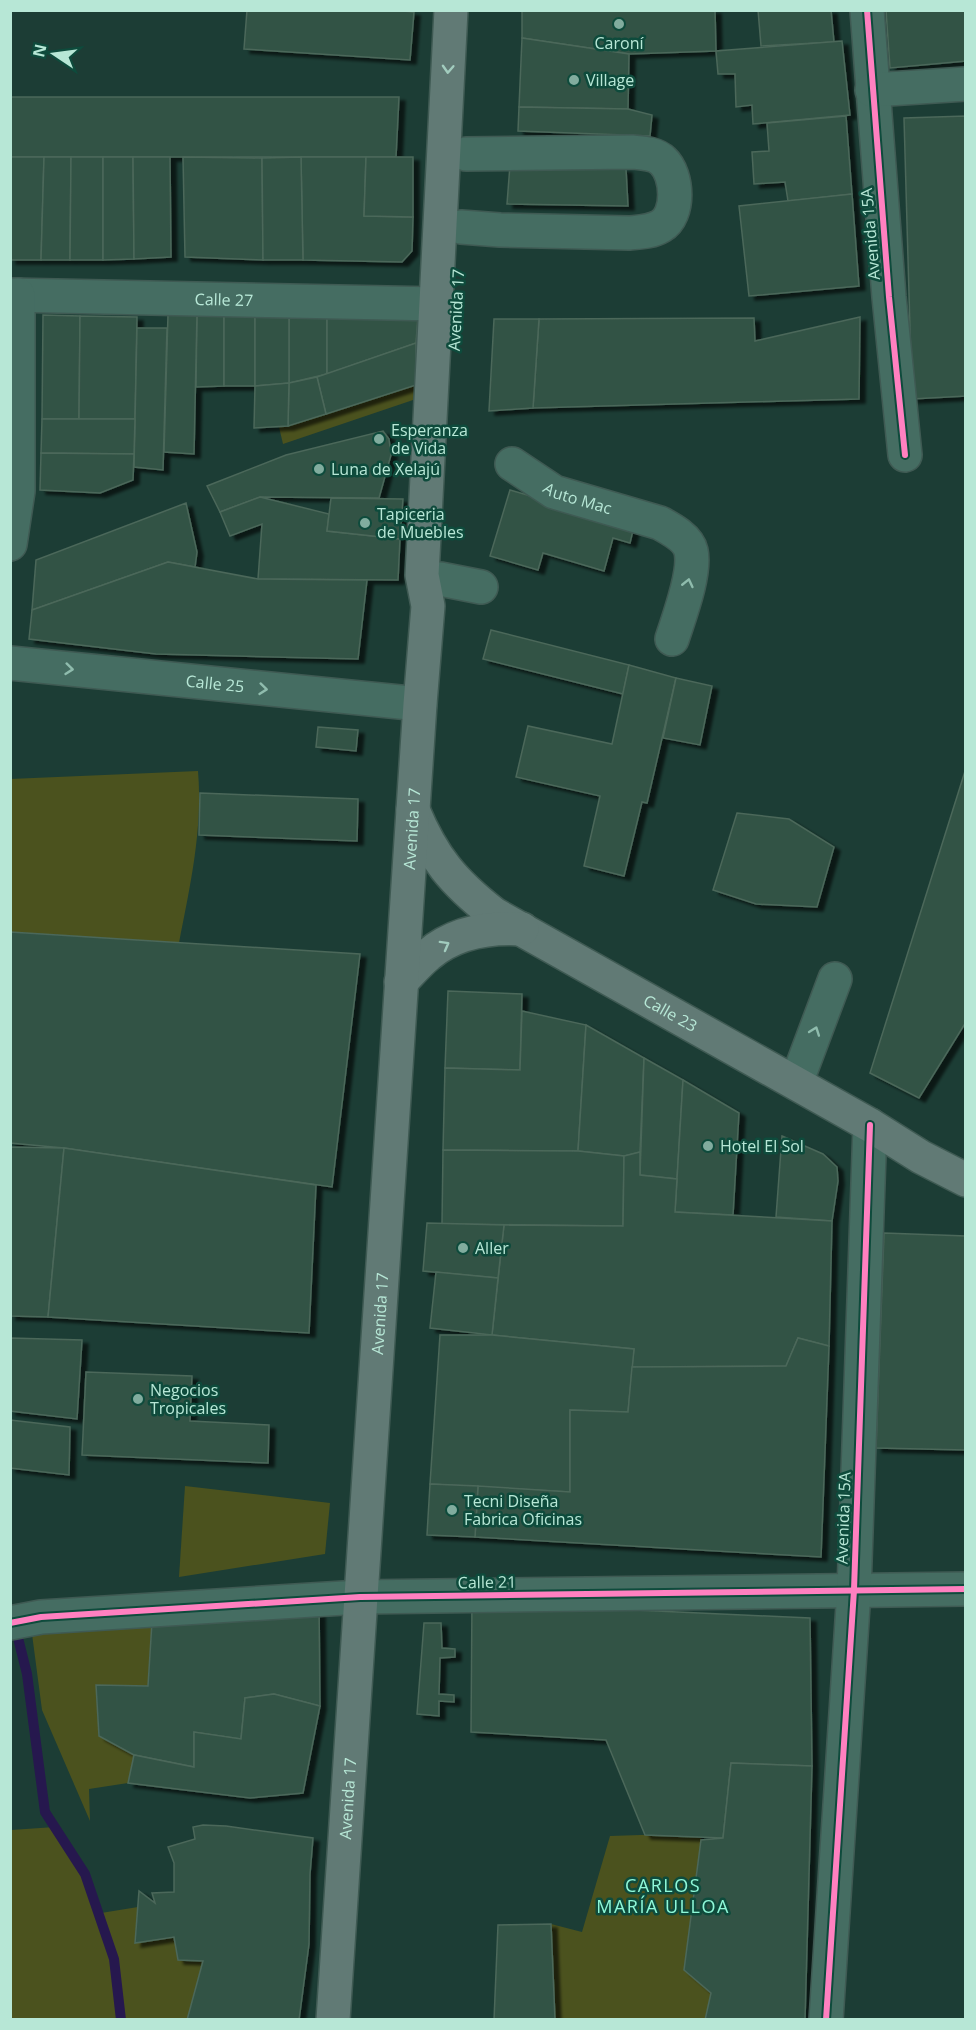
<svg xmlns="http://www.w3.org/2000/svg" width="976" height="2030" viewBox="0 0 976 2030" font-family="'Open Sans',sans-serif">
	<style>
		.green { fill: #4b521e }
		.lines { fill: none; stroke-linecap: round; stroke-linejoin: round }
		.stream { stroke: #26184e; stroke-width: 10 }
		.building { fill: #335245; stroke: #4b685a; stroke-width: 1.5; filter: url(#shadow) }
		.minor-casing { stroke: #3f5a53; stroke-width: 36 }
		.major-casing { stroke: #3f5a53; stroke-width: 36 }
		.minor { stroke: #456d62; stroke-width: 33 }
		.major { stroke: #617a75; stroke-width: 33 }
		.cycleway-casing { stroke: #0e4b3c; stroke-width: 10 }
		.cycleway { stroke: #ff80c0; stroke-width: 6 }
		.oneway { stroke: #a2ccbe }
		.oneway2 { stroke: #8fbcad }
		.poi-dot { fill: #81ac9e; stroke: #0e4b3c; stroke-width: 2 }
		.labels { text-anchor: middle; stroke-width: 5; stroke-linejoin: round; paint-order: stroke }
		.poi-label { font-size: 16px; fill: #b7e7d6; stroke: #0e4b3c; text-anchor: start }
		.street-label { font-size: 16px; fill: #b7e7d6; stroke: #0e4b3c }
		.neighbourhood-label { font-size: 18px; letter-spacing: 1.5px; fill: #8ff8d8; stroke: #0e4b3c }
	</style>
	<defs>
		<filter id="shadow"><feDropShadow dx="6" dy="4" stdDeviation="1.5" flood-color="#0009"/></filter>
	</defs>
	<rect width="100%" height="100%" fill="#1c3d35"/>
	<g class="green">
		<path d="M416,385V399L283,444L279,427L288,426Z"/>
		<path d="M198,771C203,830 190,886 179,943L11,932L10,779Z"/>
		<path d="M185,1486L330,1503L325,1554L179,1577Z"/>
		<path d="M152,1622L148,1686H96L99,1735L134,1755L128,1783L89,1789L90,1821L42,1710L32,1634Z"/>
		<path d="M55,1827L85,1874L101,1913L138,1907L174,1937L178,1960L203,1961L188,2019L11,2020L10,2013L12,2012L11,1830Z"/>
		<path d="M702,1833L684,1970L711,1993L705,2019L551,2020V1924L582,1932L610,1836Z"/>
	</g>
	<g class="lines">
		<path class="stream" d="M15,1626L27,1674L45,1812L85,1874L114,1959L121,2020"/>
	</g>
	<g class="building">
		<path d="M247,10H392L414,12L410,60L244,49Z"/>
		<path d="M522,10H715L716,51L629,54L522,38Z"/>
		<path d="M758,10H831L834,42L761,46Z"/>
		<path d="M886,10H966V61L890,68Z"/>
		<path d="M522,38L629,54L628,109L519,107Z"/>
		<path d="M842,41L850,115L753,124L752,105L736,107L735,74H718L716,51Z"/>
		<path d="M10,97H399L396,157H10Z"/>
		<path d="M519,107L628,109L652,115L650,136L518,131Z"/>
		<path d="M846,116L852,194L788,201L785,182L754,184L752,152L769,151L767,123Z"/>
		<path d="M966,116V396L912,399L904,118Z"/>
		<path d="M10,157H44L41,260H10Z"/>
		<path d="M44,157H71L70,260H41Z"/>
		<path d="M71,157H103V260H70Z"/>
		<path d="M103,157H133L134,259L103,260Z"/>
		<path d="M133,157H170L171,257L134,259Z"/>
		<path d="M183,157L262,158L263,260L185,257Z"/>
		<path d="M301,157H366L364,216L413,217L412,251L402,262L303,260Z"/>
		<path d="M301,157L303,260H263L262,158Z"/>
		<path d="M366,157H413V217L364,216Z"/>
		<path d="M510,165L626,169L628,206L507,204Z"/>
		<path d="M852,194L859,286L749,296L739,206Z"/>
		<path d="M197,313H224V386L196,387Z"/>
		<path d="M197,313L194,454L164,452L168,314Z"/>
		<path d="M224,313L255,314V386H224Z"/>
		<path d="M289,313H327V374L289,383Z"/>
		<path d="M289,313V383L255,386V314Z"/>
		<path d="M327,313L418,316L416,343L327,374Z"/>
		<path d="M43,315L80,316L79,419H42Z"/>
		<path d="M80,316L137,317L135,419H79Z"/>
		<path d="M860,317L859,399L533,408L539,319L754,318L755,341Z"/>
		<path d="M494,319H539L533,408L489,411Z"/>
		<path d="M137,328H167L163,470L134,467Z"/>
		<path d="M416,343V385L326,414L317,377Z"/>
		<path d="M317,377L326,414L288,426L289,383Z"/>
		<path d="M289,383L288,426L254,428L255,386Z"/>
		<path d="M42,419H135L134,454L41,453Z"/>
		<path d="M383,431L389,439L391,455L379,498L260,497L220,512L207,486L286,455Z"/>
		<path d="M41,453L134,454L133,480L100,493L40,490Z"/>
		<path d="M510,490L634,526L630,543L613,538L604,571L543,553L538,570L490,556Z"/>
		<path d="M260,497L329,514L327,531L400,539L398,580L258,579L262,524L230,536L220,512Z"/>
		<path d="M331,498L403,499L400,539L327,531Z"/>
		<path d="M186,503L197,552L195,567L168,562L32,610L36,560Z"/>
		<path d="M168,562L258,579L367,580L358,659L156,654L29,639L32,610Z"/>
		<path d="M491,630L629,665L623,694L483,659Z"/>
		<path d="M629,665L676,678L647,803L642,802L624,876L584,866L600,796L516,777L528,726L612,744Z"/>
		<path d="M676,678L712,686L700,745L663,738Z"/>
		<path d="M318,727L358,730L356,751L316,747Z"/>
		<path d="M966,768V1022L919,1098L870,1073Z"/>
		<path d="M200,793L358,799L357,841L199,835Z"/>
		<path d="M737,813L789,819L834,847L817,907L756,904L713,890Z"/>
		<path d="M10,932L360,954L332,1187L64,1148L10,1143Z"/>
		<path d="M448,991L522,994L520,1070L445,1068Z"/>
		<path d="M522,1011L586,1025L578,1151L443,1150L445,1068L520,1070Z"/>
		<path d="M586,1025L644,1058L640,1152L624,1156L578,1151Z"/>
		<path d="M644,1058L683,1080L677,1179L640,1175Z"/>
		<path d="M683,1080L739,1113L733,1215L675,1212Z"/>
		<path d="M782,1136L823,1154L837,1167L838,1181L832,1221L776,1217Z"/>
		<path d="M10,1147L64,1148L48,1317L10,1316Z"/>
		<path d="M64,1148L316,1185L309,1333L48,1317Z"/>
		<path d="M443,1150L578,1151L624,1156L623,1226L442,1224Z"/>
		<path d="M640,1152V1175L677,1179L675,1212L832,1221L829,1346L798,1338L786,1366L632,1367L634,1349L492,1335L504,1225L623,1226L624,1156Z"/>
		<path d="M427,1223L504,1225L498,1278L423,1271Z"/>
		<path d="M884,1233L966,1236V1450L876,1448Z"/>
		<path d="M436,1272L498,1278L492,1335L430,1328Z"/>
		<path d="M440,1335H492L634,1349L628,1412L570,1410V1492L430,1484Z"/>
		<path d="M10,1338L82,1340L77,1419L10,1411Z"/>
		<path d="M798,1338L829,1346L821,1557L475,1537L478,1486L570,1492V1410L628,1412L632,1367L786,1366Z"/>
		<path d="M86,1372L192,1376L190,1421L269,1425L268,1463L82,1455Z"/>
		<path d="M10,1420L70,1427L69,1475L10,1468Z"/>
		<path d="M430,1484L478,1486L475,1537L427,1535Z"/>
		<path d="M472,1597L613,1609L810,1618L812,1766L731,1763L723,1838L645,1835L606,1740L471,1732Z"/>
		<path d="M319,1601L320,1706L274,1694L245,1698L241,1739L194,1732V1767L134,1755L99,1736L96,1685L148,1686L152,1622Z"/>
		<path d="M424,1623H441L442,1648L455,1649V1657L440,1658L439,1694L454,1695V1702L439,1701V1716L417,1714Z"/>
		<path d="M274,1694L320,1706L303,1793L250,1798L128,1783L134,1755L194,1767V1732L241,1739L245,1698Z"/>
		<path d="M731,1763L812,1766L805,2020H705L711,1993L684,1970L701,1840L723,1838Z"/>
		<path d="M203,1825L226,1826L313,1838L310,1874L309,1944L299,2020H187L203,1961L178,1960L174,1937L135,1943L139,1891L155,1903L152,1893L174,1892V1863L168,1847L195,1839L193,1827Z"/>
		<path d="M551,1924L555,2020H494L498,1925Z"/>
	</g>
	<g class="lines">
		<defs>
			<g id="minor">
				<path d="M867,10L889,297L905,455"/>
				<path d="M872,90L966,84"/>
				<path d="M461,227L500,230L629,233C640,232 651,232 661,226C680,215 678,175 663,161C655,153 642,153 632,152L466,154"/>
				<path id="s1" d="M10,295L437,304"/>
				<path id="s2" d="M512,464L554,492L660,523C671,529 688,538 691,551C696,573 679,617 672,639"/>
				<path d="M10,544L18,491V295"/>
				<path d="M440,579L481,587"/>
				<path id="s3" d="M10,663L420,704"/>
				<path d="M796,1083L835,979"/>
				<path d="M10,1623L41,1617L360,1597L966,1589"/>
				<path d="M826,2020L854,1590L870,1125"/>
			</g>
			<g id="major">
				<path id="s4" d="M413,810C433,858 453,882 494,914L870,1125L921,1157L966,1180"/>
				<path d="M401,982C410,973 418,963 428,955C454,933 489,927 522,929"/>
				<path id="s5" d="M333,2020L420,704L428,606L422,575L451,10"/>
			</g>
		</defs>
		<use href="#minor" class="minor-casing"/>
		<use href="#major" class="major-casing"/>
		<use href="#minor" class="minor"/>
		<use href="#major" class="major"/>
		<defs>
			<g id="cycleway">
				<path d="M867,10L889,297L905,455"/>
				<path d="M10,1623L41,1617L360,1597L966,1589"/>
				<path d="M826,2020L854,1590L870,1125"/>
			</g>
		</defs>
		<use href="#cycleway" class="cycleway-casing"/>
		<use href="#cycleway" class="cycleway"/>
	</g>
	<defs><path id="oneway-chevron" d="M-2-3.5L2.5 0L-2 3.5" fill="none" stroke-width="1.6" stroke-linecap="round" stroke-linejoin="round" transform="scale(1.5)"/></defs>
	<g class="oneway">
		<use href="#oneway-chevron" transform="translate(448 69) rotate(93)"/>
		<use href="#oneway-chevron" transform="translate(445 945) rotate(-29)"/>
	</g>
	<g class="oneway2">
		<use href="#oneway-chevron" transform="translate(688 583) rotate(-77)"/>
		<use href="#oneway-chevron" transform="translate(69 669) rotate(6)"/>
		<use href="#oneway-chevron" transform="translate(263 689) rotate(6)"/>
		<use href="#oneway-chevron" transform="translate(815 1031) rotate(-70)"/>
	</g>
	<g class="poi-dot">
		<circle cx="619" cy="24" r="6"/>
		<circle cx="574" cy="80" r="6"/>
		<circle cx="379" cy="439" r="6"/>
		<circle cx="319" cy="469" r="6"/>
		<circle cx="365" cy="523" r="6"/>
		<circle cx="708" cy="1146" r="6"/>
		<circle cx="463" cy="1248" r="6"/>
		<circle cx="138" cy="1399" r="6"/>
		<circle cx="452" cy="1510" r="6"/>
	</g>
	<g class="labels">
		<g class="poi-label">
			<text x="619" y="49" text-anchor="middle">Caroní</text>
			<text x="586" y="86">Village</text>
			<text x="391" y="436">Esperanza<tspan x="391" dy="18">de Vida</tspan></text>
			<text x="331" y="475">Luna de Xelajú</text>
			<text x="377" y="520">Tapiceria<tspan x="377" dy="18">de Muebles</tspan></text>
			<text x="720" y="1152">Hotel El Sol</text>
			<text x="475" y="1254">Aller</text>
			<text x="150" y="1396">Negocios<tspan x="150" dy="18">Tropicales</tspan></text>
			<text x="464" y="1507">Tecni Diseña<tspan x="464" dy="18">Fabrica Oficinas</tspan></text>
		</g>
		<g class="street-label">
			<text transform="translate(870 234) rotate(-95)" y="6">Avenida 15A</text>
			<text dy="6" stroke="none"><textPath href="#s1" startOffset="214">Calle 27</textPath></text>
			<text transform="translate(456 310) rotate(-87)" y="6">Avenida 17</text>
			<text dy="6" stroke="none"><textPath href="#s2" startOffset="75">Auto Mac</textPath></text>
			<text dy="6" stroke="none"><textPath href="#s3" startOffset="206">Calle 25</textPath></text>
			<text dy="6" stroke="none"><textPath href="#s5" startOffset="1194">Avenida 17</textPath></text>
			<text dy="6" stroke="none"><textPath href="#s4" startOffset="336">Calle 23</textPath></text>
			<text dy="6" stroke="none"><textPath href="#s5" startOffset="708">Avenida 17</textPath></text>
			<text transform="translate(843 1518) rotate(-88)" y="6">Avenida 15A</text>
			<text transform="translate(487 1582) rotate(-1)" y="6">Calle 21</text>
			<text dy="6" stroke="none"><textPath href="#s5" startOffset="222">Avenida 17</textPath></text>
		</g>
		<g class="neighbourhood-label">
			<text x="663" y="1892">CARLOS<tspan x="663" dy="21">MARÍA ULLOA</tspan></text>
		</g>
	</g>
	<rect width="976" height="2030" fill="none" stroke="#b7e7d6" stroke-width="24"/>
	<g transform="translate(54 54) rotate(283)" stroke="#0e4b3c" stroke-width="4.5" paint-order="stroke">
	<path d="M0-4.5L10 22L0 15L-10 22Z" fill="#b7e7d6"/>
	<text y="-9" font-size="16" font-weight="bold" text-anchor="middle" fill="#b7e7d6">N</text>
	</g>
</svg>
